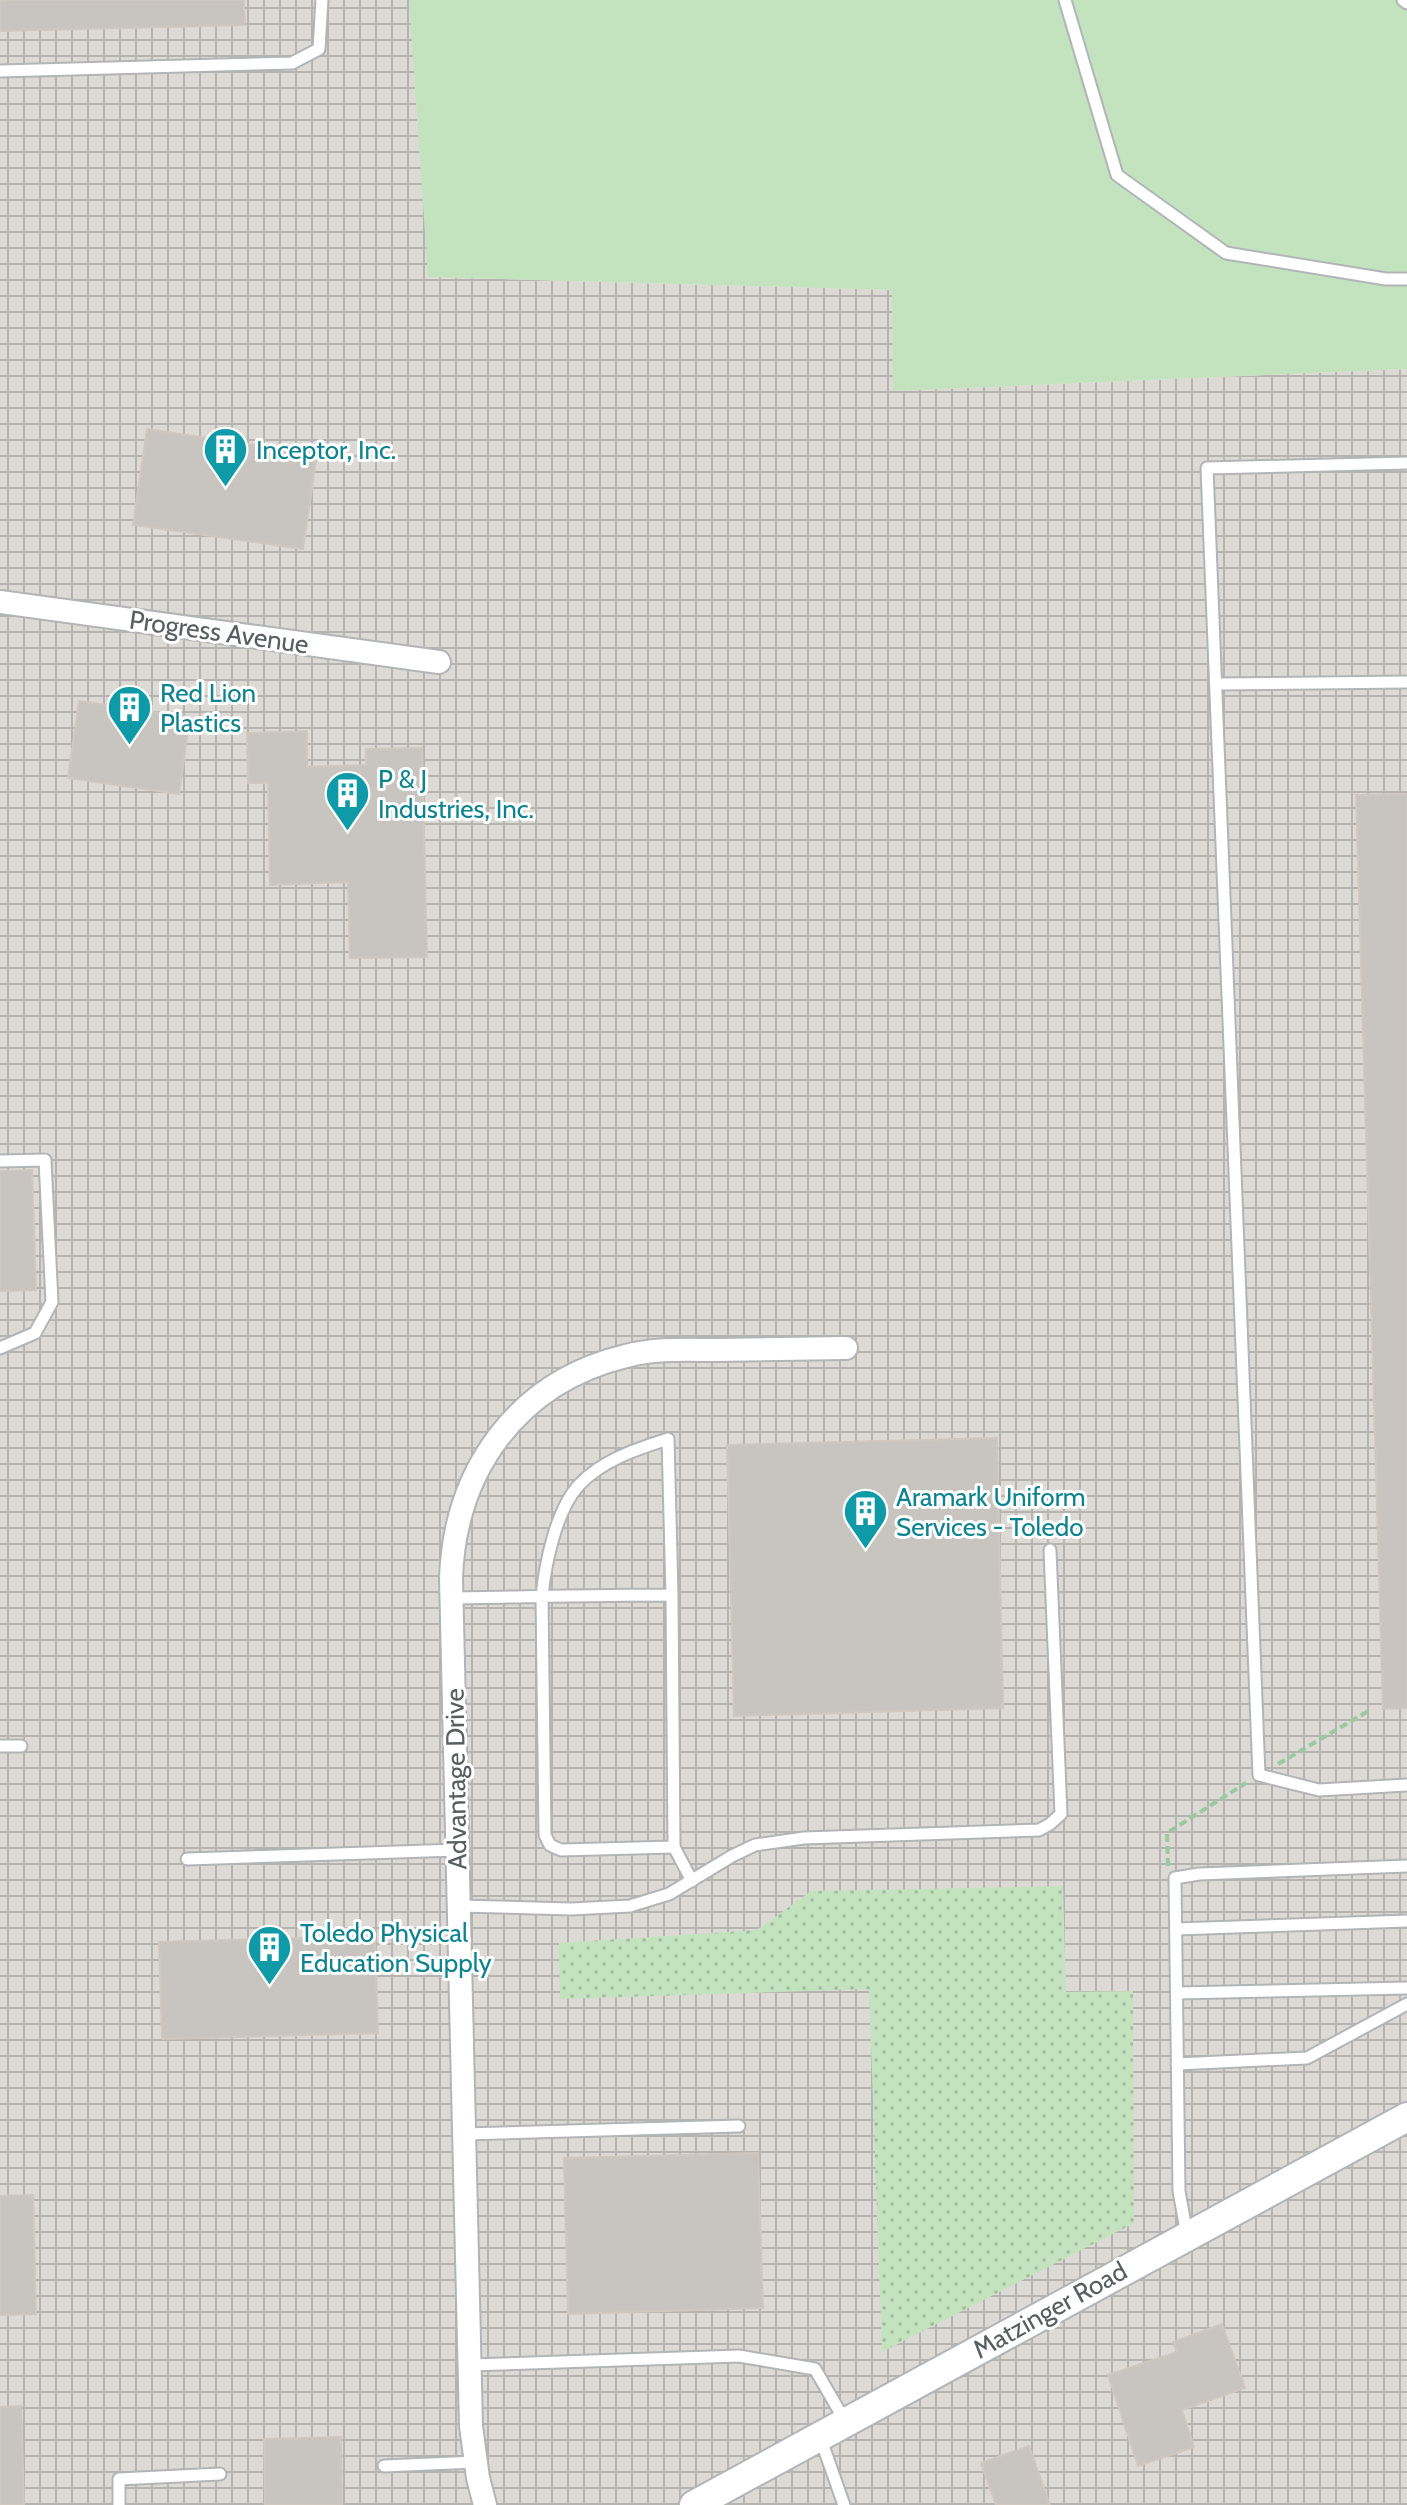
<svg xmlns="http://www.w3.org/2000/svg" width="1407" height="2505" viewBox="0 0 1407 2505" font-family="Cabin,sans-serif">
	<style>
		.industrial { fill: url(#industrial-grid) }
		.grass { fill: url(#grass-dots) }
		.pitch { fill: #c3e3be }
		.building { fill: #c8c5c0; stroke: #d0c8bf; stroke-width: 2 }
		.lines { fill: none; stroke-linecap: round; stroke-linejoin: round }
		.service-casing { stroke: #b1b5b8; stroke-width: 15 }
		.minor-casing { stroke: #b1b5b8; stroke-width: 26 }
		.tertiary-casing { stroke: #b1b5b8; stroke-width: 32 }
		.path { stroke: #9ac8a0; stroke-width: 4; stroke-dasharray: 8 4; stroke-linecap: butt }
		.service { stroke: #fff; stroke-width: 11 }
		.minor { stroke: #fff; stroke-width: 22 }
		.tertiary { stroke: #fff; stroke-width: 28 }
		.labels { text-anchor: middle; stroke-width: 6; stroke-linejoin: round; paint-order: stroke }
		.culture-label { font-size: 26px; fill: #0d838f; stroke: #fff; text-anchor: start }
		.street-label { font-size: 26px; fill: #595e61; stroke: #fff }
	</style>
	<defs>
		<pattern id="industrial-grid" width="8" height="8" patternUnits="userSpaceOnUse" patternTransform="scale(2)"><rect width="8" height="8" fill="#dddad5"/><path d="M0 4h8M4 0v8" fill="none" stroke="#b6b4b0"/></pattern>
		<pattern id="grass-dots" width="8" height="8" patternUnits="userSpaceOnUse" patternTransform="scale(2)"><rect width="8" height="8" fill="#c3e3be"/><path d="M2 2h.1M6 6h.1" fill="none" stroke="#a1bb9e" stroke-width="1.8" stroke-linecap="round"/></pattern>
	</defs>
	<rect width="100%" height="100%" fill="#ece8e1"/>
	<path class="industrial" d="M0,0H409L429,277L893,290V391L1407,369V2505H0Z"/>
	<path class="grass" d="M1063,1886L1066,1992L1133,1991L1134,2223L882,2352L869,1989L560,1999L559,1943L757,1930L811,1891Z"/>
	<path class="pitch" d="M409,0H1407V369L893,391L892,290L428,277Z"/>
	<g class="building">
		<path d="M0,0H244L245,25L0,31Z"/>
		<path d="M147,429L317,454L303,549L133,525Z"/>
		<path d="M79,701L190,717L179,794L68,778Z"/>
		<path d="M307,731V767L366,765V749L422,748L427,957L350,958L348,882L270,885L268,783H248L247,733Z"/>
		<path d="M1407,794V1708L1383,1709L1356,795Z"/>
		<path d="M32,1170L36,1290L0,1291V1171Z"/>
		<path d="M997,1438L1003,1708L734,1716L727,1445Z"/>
		<path d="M375,1936L378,2033L162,2039L159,1942Z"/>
		<path d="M758,2153L763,2308L568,2314L564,2158Z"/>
		<path d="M33,2195L36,2314L0,2315V2196Z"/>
		<path d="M1222,2324L1245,2388L1182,2410L1194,2447L1138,2466L1108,2375L1177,2352L1173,2342Z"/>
		<path d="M21,2406L24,2505H0V2407Z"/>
		<path d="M341,2437L342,2505H265L264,2439Z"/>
		<path d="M1029,2446L1050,2505H996L981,2463Z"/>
	</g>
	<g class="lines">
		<defs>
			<g id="service">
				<path d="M1065,0L1117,175L1226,253L1386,279H1407"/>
				<path d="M1403,0L1407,3"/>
				<path d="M0,71L292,63L319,49L322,0"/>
				<path d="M1407,463L1207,468L1259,1775L1319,1790L1407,1785"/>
				<path d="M1216,684L1407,682"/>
				<path d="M0,1161L45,1160L52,1302L35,1333L0,1348"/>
				<path d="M451,1598C525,1597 598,1595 672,1595L668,1439C637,1449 602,1460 579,1485C556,1510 545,1564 542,1597L545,1835L550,1845L561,1850L674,1847L672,1595"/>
				<path d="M0,1746H21"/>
				<path d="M674,1847L692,1881"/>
				<path d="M187,1859L457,1850"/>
				<path d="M459,1906L571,1909L630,1906L669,1894L732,1856L755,1845L804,1838L1039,1830L1050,1824L1061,1814L1050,1550"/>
				<path d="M1176,1929L1407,1921"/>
				<path d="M1177,1993L1407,1988"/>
				<path d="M1177,2064L1307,2058L1407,2004"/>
				<path d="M464,2134L739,2126"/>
				<path d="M1187,2235L1179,2191L1175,1878L1199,1874L1407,1866"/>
				<path d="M470,2365L739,2356L815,2369L845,2421"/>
				<path d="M820,2437L844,2505"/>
				<path d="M384,2466L476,2462"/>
				<path d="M119,2505V2479L220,2474"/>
			</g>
			<g id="minor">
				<path d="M0,602L439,662"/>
				<path d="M485,2505L478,2478L471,2426L451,1578C455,1469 518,1382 626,1356C656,1348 687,1350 718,1350C760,1349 803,1349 846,1348"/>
			</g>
			<path id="tertiary" d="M694,2505L1407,2117"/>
		</defs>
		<use href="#service" class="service-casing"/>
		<use href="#minor" class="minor-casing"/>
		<use href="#tertiary" class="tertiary-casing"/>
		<g class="path">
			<path d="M1278,1764L1370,1710"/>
			<path d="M1168,1866L1167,1833L1246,1783"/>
		</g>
		<use href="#service" class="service"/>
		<use href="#minor" class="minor"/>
		<use href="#tertiary" class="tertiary"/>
	</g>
	<defs>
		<symbol id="building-pin" viewBox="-11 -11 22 30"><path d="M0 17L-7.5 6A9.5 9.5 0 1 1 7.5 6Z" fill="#0f9aa8" stroke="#fff"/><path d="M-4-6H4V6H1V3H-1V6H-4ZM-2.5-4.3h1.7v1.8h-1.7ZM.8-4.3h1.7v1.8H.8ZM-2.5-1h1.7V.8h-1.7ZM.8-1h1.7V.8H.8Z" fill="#fff"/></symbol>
	</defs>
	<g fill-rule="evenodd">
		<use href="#building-pin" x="200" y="424" width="51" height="69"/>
		<use href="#building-pin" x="104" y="682" width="51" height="69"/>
		<use href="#building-pin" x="322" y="768" width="51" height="69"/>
		<use href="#building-pin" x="840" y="1486" width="51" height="69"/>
		<use href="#building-pin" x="244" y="1922" width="51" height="69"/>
	</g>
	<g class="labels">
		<g class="culture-label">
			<text x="256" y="459">Inceptor, Inc.</text>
			<text x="160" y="702">Red Lion<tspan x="160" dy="30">Plastics</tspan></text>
			<text x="378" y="788">P &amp; J<tspan x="378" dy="30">Industries, Inc.</tspan></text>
			<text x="896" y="1506">Aramark Uniform<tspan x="896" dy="30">Services - Toledo</tspan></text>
			<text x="300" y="1942">Toledo Physical<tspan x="300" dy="30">Education Supply</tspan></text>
		</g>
		<g class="street-label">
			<text transform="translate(219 632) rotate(8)" y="9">Progress Avenue</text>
			<text transform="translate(456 1779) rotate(-91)" y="9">Advantage Drive</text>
			<text transform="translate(1050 2310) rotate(-29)" y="9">Matzinger Road</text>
		</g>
	</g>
</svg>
